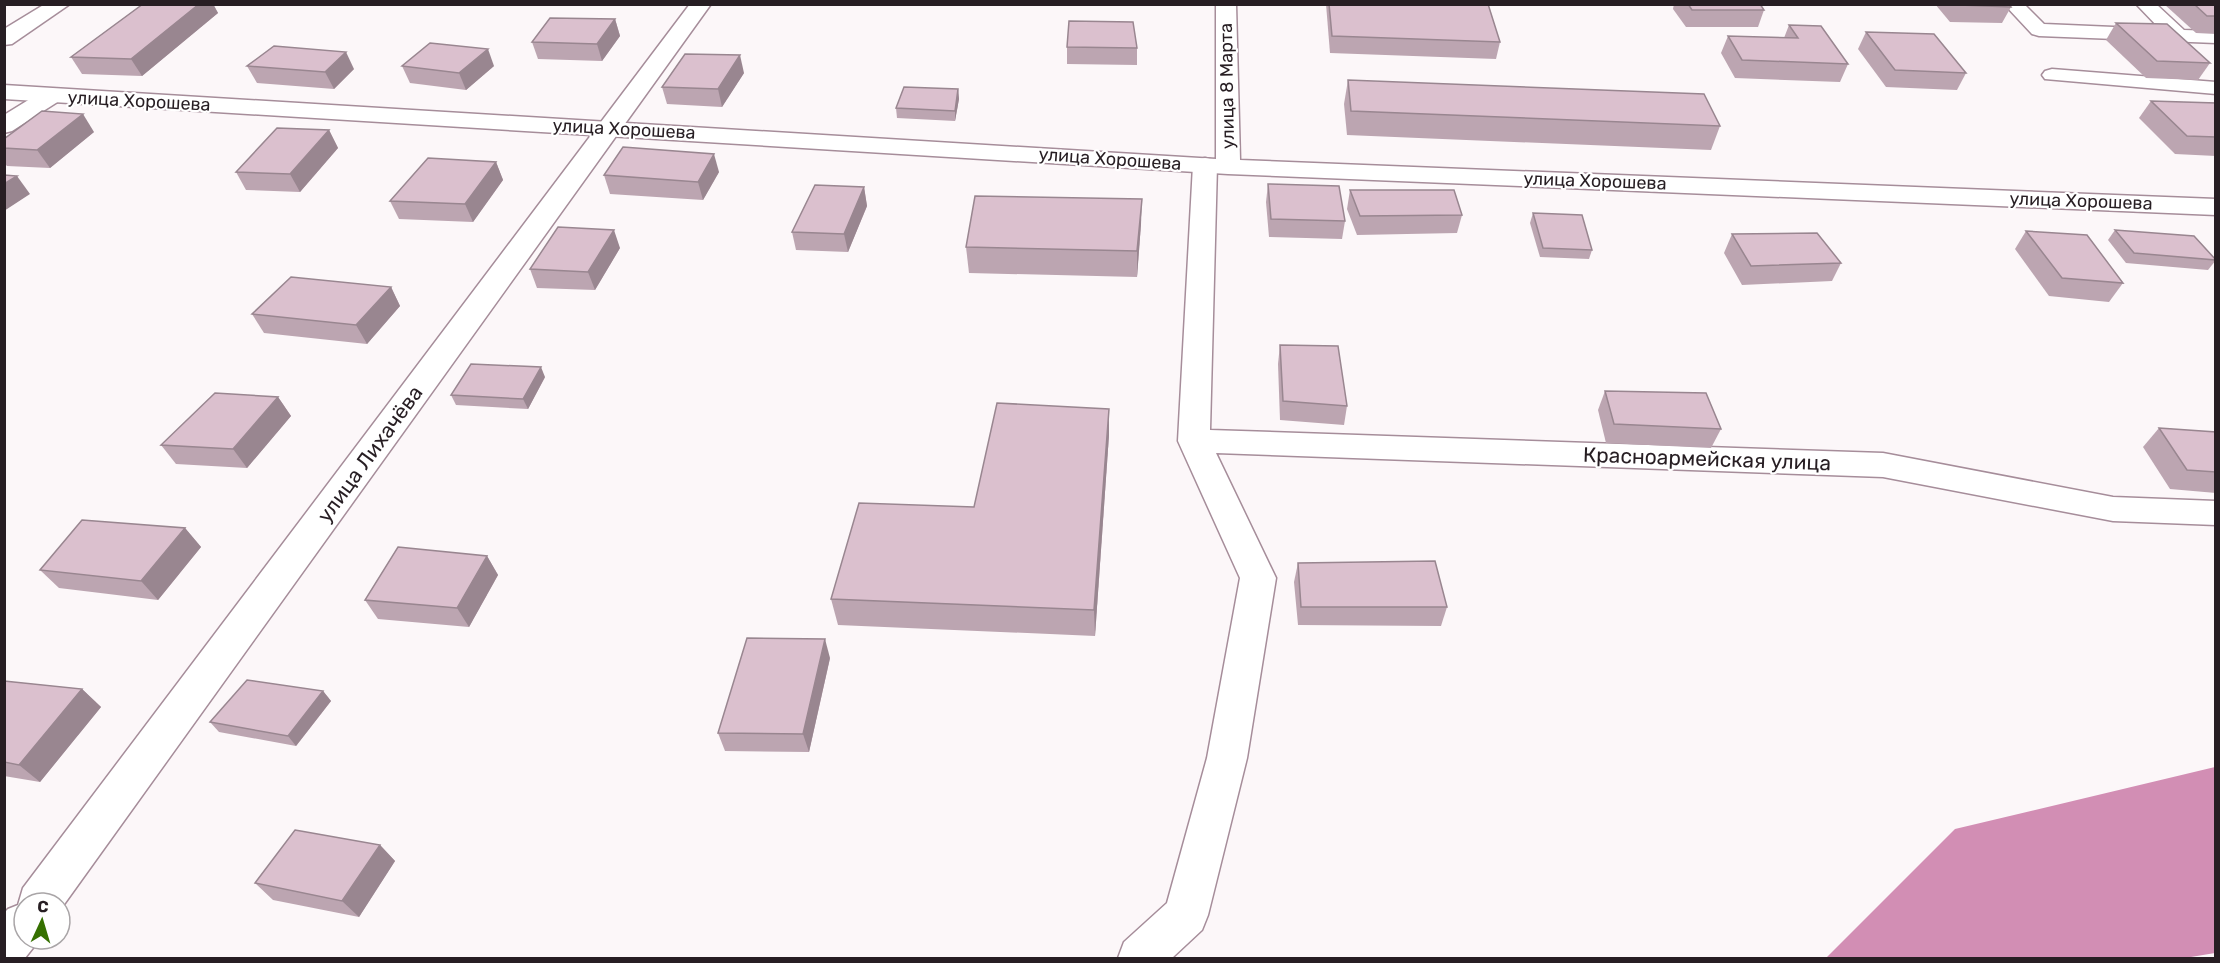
<svg xmlns="http://www.w3.org/2000/svg" width="2220" height="963" viewBox="0 0 2220 963" font-family="Rubik,sans-serif">
	<style>
		.water { fill: #d28eb4 }
		.lines { fill: none; stroke-linecap: round; stroke-linejoin: round }
		.lane-casing { stroke: #a68d9a; stroke-width: 3 }
		.street-casing { stroke: #a68d9a; stroke-width: 3 }
		.secondary-casing { stroke: #a68d9a; stroke-width: 3 }
		.lane { fill: #fff; fill-rule: evenodd }
		.street { fill: #fff; fill-rule: evenodd }
		.secondary { fill: #fff; fill-rule: evenodd }
		.wall { fill: #bca5b1 }
		.shaded-wall { fill: #998690 }
		.building { fill: #dbc0ce; stroke: #998690; stroke-width: 1.5 }
		.labels { text-anchor: middle; stroke-width: 4.5; stroke-linejoin: round; paint-order: stroke }
		.far-street-label { font-size: 18px; fill: #271e23; stroke: #fff }
		.street-label { font-size: 21px; fill: #271e23; stroke: #fff }
	</style>
	<rect width="100%" height="100%" fill="#fcf7f9"/>
	<path class="water" d="M2215,767V953L2185,958H1826L1955,829Z"/>
	<g class="lines">
		<defs>
			<g id="lane">
				<path d="M2004,4H2024L2044,24L2160,29L2136,4H2156L2184,30L2216,31V43L2039,36L2032,34Z"/>
				<path d="M2052,69L2216,82V94L2045,79L2042,75L2045,71Z"/>
			</g>
			<g id="street">
				<path d="M45,4H70L12,44L4,45V29Z"/>
				<path d="M690,4H711L60,910V903H24V939H40L25,958H4V913L8,909L18,905L23,888Z"/>
				<path d="M51,89L59,91L62,96L59,101L12,131L4,133V115L43,91Z"/>
				<path d="M1205,158L1214,160L1217,165L1210,430L1883,453L2113,497L2216,501V525L2113,521L1883,477L1216,453L1276,578L1247,758L1208,915L1202,930L1172,958H1118L1124,942L1167,903L1207,758L1240,578L1178,441L1193,165L1196,160Z"/>
			</g>
			<path id="secondary" d="M1216,4H1236L1240,160L2216,199V215L1228,174L4,99V85L1216,159Z"/>
		</defs>
		<use href="#lane" class="lane-casing"/>
		<use href="#street" class="street-casing"/>
		<use href="#secondary" class="secondary-casing"/>
		<use href="#lane" class="lane"/>
		<use href="#street" class="street"/>
		<use href="#secondary" class="secondary"/>
	</g>
	<g class="wall">
		<path d="M143,4H213L218,13L142,76L82,74L71,57Z"/>
		<path d="M1326,4H1488L1500,42L1496,59L1330,53Z"/>
		<path d="M1674,4H1760L1764,10L1758,27H1686L1673,9Z"/>
		<path d="M1935,4H2009L2011,7L2002,23L1950,22Z"/>
		<path d="M2164,4H2216V34L2196,33Z"/>
		<path d="M615,19L620,36L602,61L538,59L532,42Z"/>
		<path d="M2116,23L2210,63L2198,80L2146,78L2106,40Z"/>
		<path d="M1789,25L1848,64L1840,82L1735,78L1721,53L1728,36L1784,38Z"/>
		<path d="M1866,32L1966,73L1957,90L1886,87L1858,49Z"/>
		<path d="M1067,47L1137,48V65L1067,64Z"/>
		<path d="M247,66L354,69L334,89L257,83Z"/>
		<path d="M402,66H494L466,90L410,83Z"/>
		<path d="M744,73L722,107L667,104L662,87Z"/>
		<path d="M1348,80L1720,126L1711,150L1347,135L1344,104Z"/>
		<path d="M958,89L959,99L955,121L897,118L896,108Z"/>
		<path d="M2151,101L2216,103V156L2175,154L2139,118Z"/>
		<path d="M329,130L338,148L300,192L246,190L236,172Z"/>
		<path d="M94,132L50,168L7,166L4,163V139Z"/>
		<path d="M496,162L503,180L473,222L399,219L390,201Z"/>
		<path d="M719,172L703,200L610,194L604,175Z"/>
		<path d="M1268,184L1345,221L1342,239L1269,237L1266,202Z"/>
		<path d="M864,187L867,206L848,252L796,250L792,232Z"/>
		<path d="M1350,190L1462,215L1457,233L1357,235L1347,209Z"/>
		<path d="M1533,213L1592,250L1589,259L1540,257L1530,223Z"/>
		<path d="M1141,224L1137,277L969,273L966,247Z"/>
		<path d="M2115,230L2216,259V260L2208,270L2126,263L2108,240Z"/>
		<path d="M2026,231L2123,283L2109,302L2049,296L2015,249Z"/>
		<path d="M1732,234L1841,263L1832,281L1742,285L1724,253Z"/>
		<path d="M620,248L595,290L537,288L530,269Z"/>
		<path d="M391,287L400,306L367,344L264,333L252,314Z"/>
		<path d="M1280,345L1347,406L1344,425L1280,420L1278,364Z"/>
		<path d="M545,377L528,409L456,405L451,395Z"/>
		<path d="M1605,391L1721,429L1711,448L1606,443L1598,410Z"/>
		<path d="M278,397L291,416L247,468L176,464L161,445Z"/>
		<path d="M2159,428L2216,432V493L2170,489L2143,447Z"/>
		<path d="M1109,435L1095,636L838,625L831,599L974,507Z"/>
		<path d="M185,528L201,547L158,600L59,588L40,570Z"/>
		<path d="M487,556L498,575L469,627L378,619L365,600Z"/>
		<path d="M1298,563L1447,607L1441,626L1298,625L1294,582Z"/>
		<path d="M830,658L809,752L725,751L718,733Z"/>
		<path d="M4,681L82,689L101,707L40,782L4,776Z"/>
		<path d="M323,691L331,701L296,746L219,732L210,722Z"/>
		<path d="M380,845L395,861L359,917L273,900L255,883Z"/>
	</g>
	<g class="shaded-wall">
		<path d="M199,4H213L218,13L142,76L131,59Z"/>
		<path d="M615,19L620,36L602,61L597,44Z"/>
		<path d="M488,49L494,66L466,90L459,73Z"/>
		<path d="M346,52L354,69L334,89L325,72Z"/>
		<path d="M740,55L744,73L722,107L718,89Z"/>
		<path d="M958,89L959,99L955,121V111Z"/>
		<path d="M83,114L94,132L50,168L37,150Z"/>
		<path d="M329,130L338,148L300,192L290,174Z"/>
		<path d="M714,154L719,172L703,200L698,182Z"/>
		<path d="M496,162L503,180L473,222L465,204Z"/>
		<path d="M17,176L30,194L4,211V184Z"/>
		<path d="M864,187L867,206L848,252L844,234Z"/>
		<path d="M1142,199L1141,224L1137,277V251Z"/>
		<path d="M614,230L620,248L595,290L588,272Z"/>
		<path d="M391,287L400,306L367,344L356,325Z"/>
		<path d="M541,367L545,377L528,409L523,399Z"/>
		<path d="M278,397L291,416L247,468L233,449Z"/>
		<path d="M1109,409V435L1095,636L1094,610Z"/>
		<path d="M185,528L201,547L158,600L141,581Z"/>
		<path d="M487,556L498,575L469,627L457,608Z"/>
		<path d="M825,639L830,658L809,752L803,734Z"/>
		<path d="M82,689L101,707L40,782L19,765Z"/>
		<path d="M323,691L331,701L296,746L288,736Z"/>
		<path d="M380,845L395,861L359,917L342,901Z"/>
	</g>
	<g class="building">
		<path d="M143,4H199L131,59L71,57Z"/>
		<path d="M1329,4H1488L1500,42L1332,36Z"/>
		<path d="M1688,4H1760L1764,10H1692Z"/>
		<path d="M1958,4H2009L2011,7L1959,5Z"/>
		<path d="M2194,4H2216V16H2207Z"/>
		<path d="M550,18L615,19L597,44L532,42Z"/>
		<path d="M1069,21L1133,22L1137,48L1067,47Z"/>
		<path d="M2116,23L2167,24L2210,63L2157,61Z"/>
		<path d="M1789,25L1821,26L1848,64L1742,60L1728,36L1798,38Z"/>
		<path d="M1866,32L1934,34L1966,73L1895,70Z"/>
		<path d="M430,43L488,49L459,73L402,66Z"/>
		<path d="M274,46L346,52L325,72L247,66Z"/>
		<path d="M685,54L740,55L718,89L662,87Z"/>
		<path d="M1348,80L1704,94L1720,126L1351,111Z"/>
		<path d="M904,87L958,89L955,111L896,108Z"/>
		<path d="M2151,101L2216,103V137L2187,136Z"/>
		<path d="M42,111L83,114L37,150L4,148V139Z"/>
		<path d="M277,128L329,130L290,174L236,172Z"/>
		<path d="M623,147L714,154L698,182L604,175Z"/>
		<path d="M428,158L496,162L465,204L390,201Z"/>
		<path d="M4,175L17,176L4,184Z"/>
		<path d="M1268,184L1339,186L1345,221L1271,219Z"/>
		<path d="M815,185L864,187L844,234L792,232Z"/>
		<path d="M1350,190H1454L1462,215L1360,216Z"/>
		<path d="M975,196L1142,199L1137,251L966,247Z"/>
		<path d="M1533,213L1582,215L1592,250L1543,248Z"/>
		<path d="M558,227L614,230L588,272L530,269Z"/>
		<path d="M2115,230L2194,236L2216,260L2134,253Z"/>
		<path d="M2026,231L2087,235L2123,283L2062,278Z"/>
		<path d="M1817,233L1841,263L1751,266L1732,234Z"/>
		<path d="M291,277L391,287L356,325L252,314Z"/>
		<path d="M1280,345L1338,346L1347,406L1283,401Z"/>
		<path d="M471,364L541,367L523,399L451,395Z"/>
		<path d="M1605,391L1706,393L1721,429L1614,424Z"/>
		<path d="M215,393L278,397L233,449L161,445Z"/>
		<path d="M997,403L1109,409L1094,610L831,599L859,503L974,507Z"/>
		<path d="M2159,428L2216,432V472L2187,470Z"/>
		<path d="M82,520L185,528L141,581L40,570Z"/>
		<path d="M398,547L487,556L457,608L365,600Z"/>
		<path d="M1435,561L1447,607H1301L1298,563Z"/>
		<path d="M747,638L825,639L803,734L718,733Z"/>
		<path d="M247,680L323,691L288,736L210,722Z"/>
		<path d="M4,681L82,689L19,765L4,762Z"/>
		<path d="M295,830L380,845L342,901L255,883Z"/>
	</g>
	<g class="labels">
		<g class="far-street-label">
			<text transform="translate(1227 86) rotate(-91)" y="6">улица 8 Марта</text>
			<text transform="translate(139 101) rotate(3)" y="6">улица Хорошева</text>
			<text transform="translate(624 129) rotate(3)" y="6">улица Хорошева</text>
			<text transform="translate(1110 159) rotate(4)" y="6">улица Хорошева</text>
			<text transform="translate(1595 181) rotate(2)" y="6">улица Хорошева</text>
			<text transform="translate(2081 201) rotate(2)" y="6">улица Хорошева</text>
		</g>
		<g class="street-label">
			<text transform="translate(370 454) rotate(-54)" y="7">улица Лихачёва</text>
			<text transform="translate(1707 459) rotate(2)" y="7">Красноармейская улица</text>
		</g>
	</g>
	<rect width="2220" height="963" fill="none" stroke="#271e23" stroke-width="12"/>
	<g transform="translate(42 921) rotate(4)"><circle r="28" fill="#ffffff" stroke="#a9a5a7" stroke-width="1.5"/>
	<path d="M0-4.5L10 22L0 15L-10 22Z" fill="#357000"/>
	<text y="-9" font-size="16" font-weight="bold" text-anchor="middle" fill="#271e23">С</text>
	</g>
</svg>
